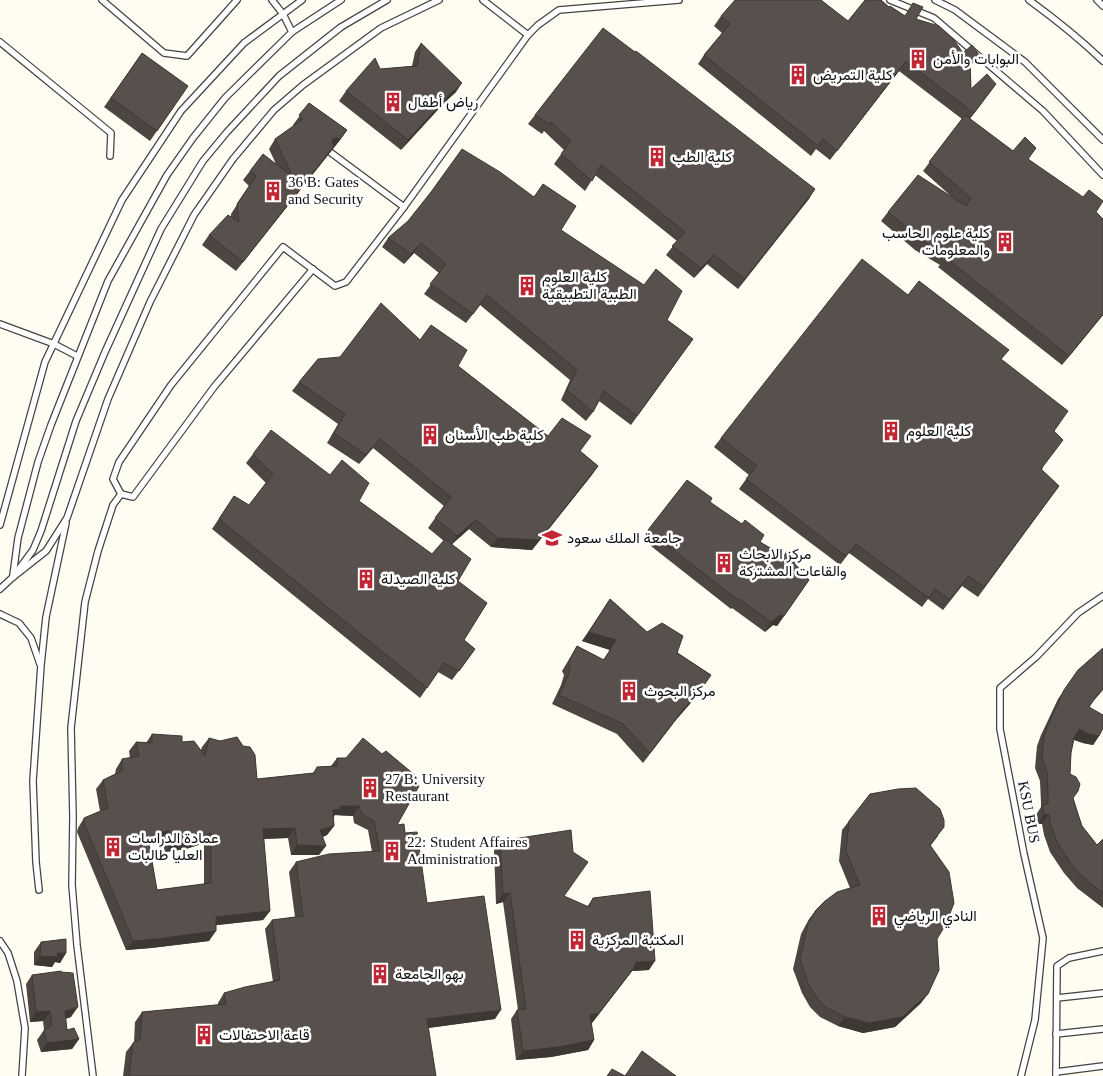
<svg xmlns="http://www.w3.org/2000/svg" width="1103" height="1076" viewBox="0 0 1103 1076" font-family="'Times New Roman',Vazirmatn,serif">
	<style>
		.lines { fill: none; stroke-linecap: round; stroke-linejoin: round }
		.service-casing { stroke: #434343; stroke-width: 8 }
		.service { stroke: #fff; stroke-width: 5.5 }
		.wall { fill: #4c4541; fill-rule: evenodd }
		.shaded-wall { fill: #3e3835 }
		.building { fill: #58504c; stroke: #3e3835; fill-rule: evenodd }
		.labels { text-anchor: middle; stroke-width: 5; stroke-linejoin: round; paint-order: stroke }
		.poi-label { font-size: 15px; fill: #101010; stroke: #fff; text-anchor: start }
		.street-label { font-size: 15px; fill: #101010; stroke: #fff }
	</style>
	<rect width="100%" height="100%" fill="#fffcf2"/>
	<g class="lines">
		<defs>
			<g id="service">
				<path d="M102,0L164,53L187,56L237,0"/>
				<path d="M272,0L283,14L292,32"/>
				<path d="M483,0L528,35"/>
				<path d="M890,0L934,18L1043,111L1103,175"/>
				<path d="M935,0L955,10L1025,62L1103,140"/>
				<path d="M1029,0C1055,19 1080,39 1103,61"/>
				<path d="M1097,0L1103,6"/>
				<path d="M0,42L111,133L110,156"/>
				<path d="M330,152L404,207"/>
				<path d="M0,324L54,344L77,356"/>
				<path d="M121,494L113,479L119,462L171,385L283,247L335,286L346,282L404,207L528,35L538,25L559,10L679,0"/>
				<path d="M121,494L133,497L214,387L313,269"/>
				<path d="M0,525L45,362L122,200L181,111L244,43L302,0"/>
				<path d="M13,575L18,538L38,462L51,425L108,281L167,175L193,138L225,98L292,32L341,0"/>
				<path d="M13,577L46,551L67,518L108,399L150,302L194,215L233,159L274,110L303,85L381,28L439,0"/>
				<path d="M0,589L13,577L33,550L41,531L76,421L105,352L161,229L203,161L227,132L279,76L341,27L387,0"/>
				<path d="M0,614L19,623L31,638L40,664"/>
				<path d="M39,890L36,862L33,781L41,665L46,617L66,523"/>
				<path d="M0,941L8,953L17,981L25,1028L22,1076"/>
				<path d="M1057,998L1103,993"/>
				<path d="M1056,1034L1103,1029"/>
				<path d="M1056,1072L1103,1066"/>
				<path d="M93,1076L77,945L72,885L73,817L71,728L85,602L98,551L113,505L121,494"/>
				<path d="M1021,1076L1035,1020L1043,938L1024,854L1000,729V688L1036,657L1078,613L1103,596"/>
				<path d="M1056,1076L1057,966L1069,958L1103,951"/>
			</g>
		</defs>
		<use href="#service" class="service-casing"/>
		<use href="#service" class="service"/>
	</g>
	<g class="wall">
		<path d="M889,7L905,16L916,19L963,53L979,55L970,66L971,89L996,84L970,119L1013,151L1028,159L1096,212L1103,315L1062,365L938,267L940,265L915,250L881,221L888,212L953,198L923,171L962,119L899,71L830,160L816,149L811,156L698,64L704,55L722,33L714,26L721,16L848,21Z"/>
		<path d="M421,43L456,92L444,103L401,150L339,101L346,91L380,69L412,66L415,52Z"/>
		<path d="M142,53L188,86L150,141L104,107Z"/>
		<path d="M309,103L347,130L340,140L236,271L202,245L209,235L231,217V214L249,186L243,180L250,171L276,164L269,149L275,139L294,126L293,125Z"/>
		<path d="M535,115L815,189L738,289L707,264L694,278L666,255L677,241L595,175L585,191L554,164L564,150L544,131L542,134L528,124Z"/>
		<path d="M561,230L667,320L693,339L631,425L599,401L593,412L586,421L561,400L570,380L480,305L466,323L424,294L439,273L414,253L404,264L382,247L388,238Z"/>
		<path d="M908,295L1002,360L1054,432L1042,470L1059,486L978,597L962,586L943,610L928,599L922,607L849,553L840,565L739,489L749,475L714,447L721,438Z"/>
		<path d="M420,340L458,366L548,436L580,451L598,466L591,476L532,550L491,547L469,529L452,544L458,581L464,640L475,649L452,680L438,672L420,698L212,529L234,496L249,505L266,483L246,463L253,454L359,501L432,554L444,541L428,528L444,506L373,448L359,464L327,443L338,424L292,391L299,382L340,357Z"/>
		<path d="M710,502L760,542L796,565L809,580L777,626L773,625L765,632L732,608L731,609L642,539L648,530Z"/>
		<path d="M610,599L647,632L711,675L695,698L675,721L643,763L617,734L552,704L561,685L564,675L562,671L577,646L603,660L610,650L582,641Z"/>
		<path d="M1078,670L1091,704L1089,707L1099,736L1093,745L1083,743L1074,740L1071,753L1070,774L1073,798L1078,814L1082,826L1097,845L1103,839V908L1077,888L1064,873L1050,852L1044,835L1042,824H1038L1036,815L1041,807V803L1040,781L1035,768L1037,746L1041,735L1058,699Z"/>
		<path d="M152,734L182,742L201,750L202,747L209,738L257,779L313,773L317,767L331,766L337,758L413,781L397,825L405,833L427,903L495,1019L428,1028L436,1076H123L126,1052L133,1043L134,1042L135,1022L142,1012L218,1005V1003L224,993L273,982L265,929L272,920L295,917L289,872L296,862L372,852L368,830L354,823L353,816L335,815L333,818L334,826L327,835L323,837L319,855H291L288,838L263,839L270,911L263,920L216,925L209,941L151,948L126,950L77,832L78,828L84,818L100,811L96,789L103,780L115,774L116,769L122,759L130,758L129,751L136,742L146,743ZM162,840L165,852L186,849L204,843V884L157,890L149,845Z"/>
		<path d="M849,821L938,836L931,845L937,939L921,1003L895,1027L863,1033L838,1026L820,1017L810,1007L802,993L793,969L801,934L809,919L816,910L850,888L839,861L842,830Z"/>
		<path d="M500,841L564,896L587,907L593,898L649,970L632,971L592,1023H591L594,1040L588,1050L551,1057L516,1060L511,1019L517,1010H518L503,902L496,904L494,850Z"/>
		<path d="M41,942L66,953L60,963L55,962L52,967L34,965V952Z"/>
		<path d="M32,975L71,1017L65,1019L67,1030L79,1039L72,1049L41,1052L37,1040L44,1030L43,1021L30,1022L26,984Z"/>
	</g>
	<g class="shaded-wall">
		<path d="M979,55L972,64L964,71L970,61Z"/>
		<path d="M906,61L899,71L830,160L837,151Z"/>
		<path d="M462,83L456,92L444,103L401,150L408,140L451,93Z"/>
		<path d="M347,130L340,140L236,271L330,147L333,139Z"/>
		<path d="M815,189L809,199L738,289L745,279Z"/>
		<path d="M421,243L414,253L404,264L411,254Z"/>
		<path d="M714,255L707,264L694,278L701,268Z"/>
		<path d="M1103,314V315L1062,365L1069,356Z"/>
		<path d="M380,439L373,448L359,464L366,455Z"/>
		<path d="M598,466L591,476L532,550L491,547L498,538Z"/>
		<path d="M476,520L469,529L450,546L457,536Z"/>
		<path d="M780,615L784,616L777,626L773,625L765,632L771,622Z"/>
		<path d="M589,632L616,640L610,650L582,641Z"/>
		<path d="M702,688L695,698L675,721L643,763L682,711Z"/>
		<path d="M1103,688V690L1090,705L1097,695Z"/>
		<path d="M1079,729L1099,736L1093,745L1083,743L1072,739Z"/>
		<path d="M340,806H359L353,816L335,815L333,818V810Z"/>
		<path d="M1049,814L1042,824H1038L1044,815Z"/>
		<path d="M334,826L327,835L314,840L320,830Z"/>
		<path d="M295,828L288,838L256,839L263,829Z"/>
		<path d="M169,830L162,840L142,848L148,838Z"/>
		<path d="M211,833L204,843L186,849L165,852L172,842Z"/>
		<path d="M297,845L326,846L319,855H291Z"/>
		<path d="M510,893L503,902L496,904L503,894Z"/>
		<path d="M270,911L263,920L209,926L216,917Z"/>
		<path d="M216,931L209,941L151,948L126,950L133,941Z"/>
		<path d="M57,953H66L60,963L55,962L52,967L34,965L40,956Z"/>
		<path d="M655,961L649,970L632,971L592,1023L583,1025L590,1015L636,962Z"/>
		<path d="M928,994L921,1003L895,1027L863,1033L838,1026L845,1017Z"/>
		<path d="M78,1007L71,1017L58,1021L65,1011Z"/>
		<path d="M501,1010L495,1019L420,1029L427,1019Z"/>
		<path d="M50,1011L43,1021L30,1022L36,1012Z"/>
		<path d="M79,1039L72,1049L41,1052L47,1043Z"/>
		<path d="M594,1040L588,1050L551,1057L516,1060L523,1051Z"/>
	</g>
	<g class="building">
		<path d="M735,0H821L848,21L865,0H881L889,7L890,6L905,16L913,3L923,7L916,19L939,26L954,40L963,53L972,45L979,55L970,61L971,89L987,74L996,84L974,113L906,61L837,151L823,139L818,146L704,55L730,24L721,16Z"/>
		<path d="M603,28L635,52L636,51L815,189L745,279L714,255L701,268L672,246L685,232L601,165L592,181L561,154L571,141L551,122L549,124L535,115Z"/>
		<path d="M421,43L462,83L451,93L408,140L346,91L375,58L380,69L417,66Z"/>
		<path d="M142,53L188,86L157,131L111,98Z"/>
		<path d="M309,103L347,130L340,139L337,138L333,139L332,142L334,146L243,262L209,235L228,215L239,222L237,204L256,176L250,171L263,154L293,177L275,139L303,119L299,115Z"/>
		<path d="M965,115L1013,151L1025,137L1036,148L1028,159L1083,197L1089,190L1103,201L1096,212L1103,219V314L1069,356L945,257L946,256L922,240L888,212L918,175L966,206L971,198L929,162Z"/>
		<path d="M462,149L500,172L534,197L543,184L576,206L561,230L644,285L656,269L682,291L667,320L693,339L637,416L604,391L593,412L567,390L577,370L487,295L473,314L430,284L446,264L421,243L411,254L388,238L408,221L431,192Z"/>
		<path d="M862,259L908,295L919,281L1009,350L1001,359L1068,411L1054,431L1063,440L1041,469L1059,486L984,587L968,576L950,600L935,589L929,598L856,544L846,556L746,479L757,466L721,438Z"/>
		<path d="M381,303L420,340L431,325L467,350L458,366L548,436L562,418L591,436L580,451L598,466L539,540L498,538L476,520L457,536L435,518L451,497L380,439L366,455L334,433L345,414L299,382L318,359L340,357Z"/>
		<path d="M271,430L330,475L342,460L369,483L359,501L432,554L445,539L471,559L458,581L487,603L464,640L475,649L459,671L444,663L427,688L219,519L234,496L249,505L273,474L253,454Z"/>
		<path d="M687,480L712,498L710,502L742,524L745,520L764,535L760,542L784,556L787,551L798,559L796,565L809,580L784,616L780,615L771,622L739,599L738,600L648,530Z"/>
		<path d="M610,599L647,632L662,623L683,636L677,653L711,675L702,688L682,711L650,753L623,724L559,695L568,676L570,666L569,661L577,646L604,660L616,640L589,632Z"/>
		<path d="M1103,648V688L1097,695L1089,707L1103,715V728L1099,736L1089,734L1079,729L1074,738L1071,753L1070,774L1076,777L1080,784L1078,791L1073,798L1078,814L1082,826L1097,845L1103,839V893L1084,878L1071,864L1057,842L1051,826L1049,814L1044,815L1043,805L1048,804V793L1047,772L1042,758L1044,737L1048,725L1064,690L1078,670Z"/>
		<path d="M152,734L182,736V742L194,741L205,756L209,738L220,741L237,737L243,746L250,747L255,755L257,779L314,773L317,767L337,766V758H346L363,738L382,754L386,751L416,776L412,781L419,786L397,825L404,824L405,833L417,832L427,903L484,896L501,1010L427,1019L436,1076H129L133,1043L140,1039L142,1012L226,1004L224,993L245,987L280,980L272,920L303,916L296,862L329,854L380,851L374,821L361,813L359,806H340V809L333,810L334,826L320,830L326,846L297,845L295,828L263,829L270,911L216,917V931L157,939L133,941L84,823V818L108,808L103,780L122,771V759L139,756L136,742L152,743ZM169,830L172,842L193,840L211,833V883L157,890L148,838Z"/>
		<path d="M916,788L940,809L944,820V827L930,845L949,872L954,903L946,924L937,939L939,970L928,994L902,1017L869,1023L845,1017L827,1008L817,998L808,983L800,959L808,924L816,910L825,901L837,892L860,885L846,851L849,821L870,794L898,789Z"/>
		<path d="M571,830L573,852L588,862L564,896L589,907L593,898L650,891L655,961L636,962L634,968L599,1013L590,1015L594,1040L558,1047L523,1051L517,1010L526,1009L510,893L503,894L500,841Z"/>
		<path d="M66,939V953H57L58,957L40,956L41,942Z"/>
		<path d="M61,971V972L73,973L78,1007L65,1011L67,1030L74,1028L79,1039L47,1043L44,1030L52,1026L50,1011L36,1012L32,975Z"/>
		<path d="M642,1051L676,1076H607L612,1069L625,1076Z"/>
	</g>
	<defs>
		<symbol id="building-bare" viewBox="-9 -9 18 18"><path d="M-4-6H4V6H1V3H-1V6H-4ZM-2.5-4.3h1.7v1.8h-1.7ZM.8-4.3h1.7v1.8H.8ZM-2.5-1h1.7V.8h-1.7ZM.8-1h1.7V.8H.8Z" fill="#c12634" stroke="#fff" stroke-width="2.5" paint-order="stroke"/></symbol>
		<symbol id="university-bare" viewBox="-9 -9 18 18"><path d="M0-5L7-2L0 1L-7-2ZM-4 1L0 2.5L4 1V4Q0 6-4 4Z" fill="#c12634" stroke="#fff" stroke-width="2.5" paint-order="stroke"/></symbol>
	</defs>
	<g fill-rule="evenodd">
		<use href="#building-bare" x="904" y="45" width="28" height="28"/>
		<use href="#building-bare" x="784" y="61" width="28" height="28"/>
		<use href="#building-bare" x="379" y="88" width="28" height="28"/>
		<use href="#building-bare" x="643" y="143" width="28" height="28"/>
		<use href="#building-bare" x="259" y="177" width="28" height="28"/>
		<use href="#building-bare" x="991" y="228" width="28" height="28"/>
		<use href="#building-bare" x="513" y="272" width="28" height="28"/>
		<use href="#building-bare" x="877" y="417" width="28" height="28"/>
		<use href="#building-bare" x="416" y="421" width="28" height="28"/>
		<use href="#university-bare" x="538" y="524" width="28" height="28"/>
		<use href="#building-bare" x="710" y="549" width="28" height="28"/>
		<use href="#building-bare" x="352" y="565" width="28" height="28"/>
		<use href="#building-bare" x="615" y="677" width="28" height="28"/>
		<use href="#building-bare" x="356" y="774" width="28" height="28"/>
		<use href="#building-bare" x="99" y="833" width="28" height="28"/>
		<use href="#building-bare" x="378" y="837" width="28" height="28"/>
		<use href="#building-bare" x="865" y="902" width="28" height="28"/>
		<use href="#building-bare" x="563" y="926" width="28" height="28"/>
		<use href="#building-bare" x="366" y="960" width="28" height="28"/>
		<use href="#building-bare" x="190" y="1021" width="28" height="28"/>
	</g>
	<g class="labels">
		<g class="poi-label">
			<text x="933" y="64">البوابات والأمن</text>
			<text x="813" y="80">كلية التمريض</text>
			<text x="408" y="107">رياض أطفال</text>
			<text x="672" y="162">كلية الطب</text>
			<text x="288" y="187">36 B: Gates<tspan x="288" dy="17">and Security</tspan></text>
			<text x="990" y="238" text-anchor="end">كلية علوم الحاسب<tspan x="990" dy="17">والمعلومات</tspan></text>
			<text x="542" y="282">كلية العلوم<tspan x="542" dy="17">الطبية التطبيقية</tspan></text>
			<text x="906" y="436">كلية العلوم</text>
			<text x="445" y="440">كلية طب الأسنان</text>
			<text x="567" y="543">جامعة الملك سعود</text>
			<text x="739" y="559">مركز الابحاث<tspan x="739" dy="17">والقاعات المشتركة</tspan></text>
			<text x="381" y="584">كلية الصيدلة</text>
			<text x="644" y="696">مركز البحوث</text>
			<text x="385" y="784">27 B: University<tspan x="385" dy="17">Restaurant</tspan></text>
			<text x="128" y="843">عمادة الدراسات<tspan x="128" dy="17">العليا طالبات</tspan></text>
			<text x="407" y="847">22: Student Affaires<tspan x="407" dy="17">Administration</tspan></text>
			<text x="894" y="921">النادي الرياضي</text>
			<text x="592" y="945">المكتبة المركزية</text>
			<text x="395" y="979">بهو الجامعة</text>
			<text x="219" y="1040">قاعة الاحتفالات</text>
		</g>
		<g class="street-label">
			<text transform="translate(1029 812) rotate(79)" y="5">KSU BUS</text>
		</g>
	</g>
</svg>
